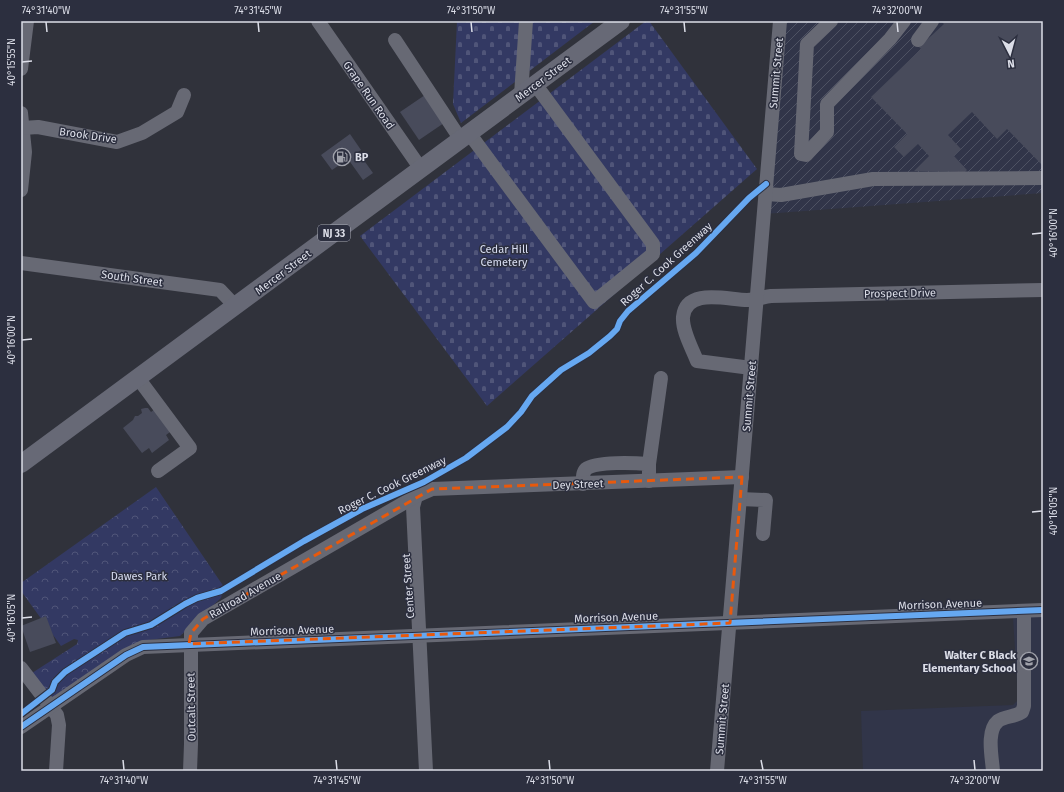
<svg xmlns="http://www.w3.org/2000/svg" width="1064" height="792" viewBox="0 0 1064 792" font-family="'Fira Sans',sans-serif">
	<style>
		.built { fill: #313549 }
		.industrial { fill: url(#industrial-furrows) }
		.cemetery { fill: url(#cemetery-stones) }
		.park { fill: url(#park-crowns) }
		.building { fill: #484b5b }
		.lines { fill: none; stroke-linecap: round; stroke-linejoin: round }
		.minor { stroke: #676974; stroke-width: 14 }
		.major { stroke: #676976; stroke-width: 18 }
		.cycleway-casing { stroke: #2c2f3f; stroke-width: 8 }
		.cycleway { stroke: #66a8f1; stroke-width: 6 }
		.marked { fill: none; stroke: #e8590c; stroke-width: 3; stroke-dasharray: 8 5; stroke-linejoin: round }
		.ticks { fill: none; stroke: #dcdee8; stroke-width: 1.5 }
		.labels { text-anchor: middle; stroke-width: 3; stroke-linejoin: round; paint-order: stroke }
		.shield { fill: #2c2f3f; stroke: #a7aab5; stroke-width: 1 }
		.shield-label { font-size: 10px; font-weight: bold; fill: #dcdee8 }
		.street-label { font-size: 11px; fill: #dcdee8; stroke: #2c2f3f }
		.poi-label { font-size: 11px; font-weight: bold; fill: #dcdee8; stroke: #2c2f3f; text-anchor: start }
		.park-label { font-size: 11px; fill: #d8ddf1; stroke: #2c2f3f }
		.neatline { fill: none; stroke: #dcdee8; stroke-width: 1.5 }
		.ticks-label { font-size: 10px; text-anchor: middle; fill: #dcdee8 }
	</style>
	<defs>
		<pattern id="industrial-furrows" width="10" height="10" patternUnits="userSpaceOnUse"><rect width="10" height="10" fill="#313549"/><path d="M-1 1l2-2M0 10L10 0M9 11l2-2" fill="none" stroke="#4e5263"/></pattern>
		<pattern id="cemetery-stones" width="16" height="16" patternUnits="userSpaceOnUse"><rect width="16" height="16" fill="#333963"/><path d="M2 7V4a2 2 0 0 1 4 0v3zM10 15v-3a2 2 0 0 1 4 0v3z" fill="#505579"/></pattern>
		<pattern id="park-crowns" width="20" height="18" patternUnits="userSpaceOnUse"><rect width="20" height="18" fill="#333963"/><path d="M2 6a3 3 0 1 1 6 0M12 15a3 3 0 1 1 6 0" fill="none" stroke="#505579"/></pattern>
	</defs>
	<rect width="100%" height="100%" fill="#30323b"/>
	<path class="built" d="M1043,616V771H863L861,711L1013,705L1018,700L1013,617Z"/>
	<path class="industrial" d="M779,21H1043V193L764,214Z"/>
	<g class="cemetery">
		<path d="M457,21H595L461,123L453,104Z"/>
		<path d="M646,21H649L757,169L487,406L360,236Z"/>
	</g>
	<path class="park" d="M156,487L224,587L221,598L180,636L141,641L52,698L32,673L77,644L78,640L74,639L61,646L21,591V583Z"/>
	<g class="building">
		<path d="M941,21H1043V166L1007,129L997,139L972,112L948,135L961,149L954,156L967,170L965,172L914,171L929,156L918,144L904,157L894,147L907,134L871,97L921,49L919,47L944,24Z"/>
		<path d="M425,95L444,123L419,140L400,112Z"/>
		<path d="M350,134L361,150L358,152L373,173L363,180L348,159L332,170L321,155Z"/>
		<path d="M158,407L174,429L166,435L169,440L152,453L149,448L142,453L123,428L133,420L135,416H138L142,413L141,409L145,408H148L151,412Z"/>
		<path d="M46,616L56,643L30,652L21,626Z"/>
	</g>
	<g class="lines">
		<g class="minor">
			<path d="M318,21L421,169"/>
			<path d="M831,21L807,44L801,154L806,155L827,132V104L890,39L904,21"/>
			<path d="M395,40L461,140"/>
			<path d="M918,40L932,21"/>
			<path d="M21,69L27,21"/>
			<path d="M521,95L526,21"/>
			<path d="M21,113L25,152L21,190"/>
			<path d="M23,128L38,127L117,142L142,133L177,112L184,95"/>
			<path d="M469,133L594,302L653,254V244L535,84"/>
			<path d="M766,194L781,195L873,179L1043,178"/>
			<path d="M21,263L220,290L236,307"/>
			<path d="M751,368L697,361C692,348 682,331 683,317C686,287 728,300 747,300C755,300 763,297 771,296L1043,290"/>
			<path d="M138,378L190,448L158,471"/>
			<path d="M649,464L661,378"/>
			<path d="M583,484C583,479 582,473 586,469C596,461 636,463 649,464V481"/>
			<path d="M416,496L413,507L426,771"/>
			<path d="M740,499L766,500L763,534"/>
			<path d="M21,668L57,715L59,725L56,771"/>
			<path d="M21,727L126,655L143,647L1043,610"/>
			<path d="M190,771L191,744V633L203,619L416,496L432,489L742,477"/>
			<path d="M717,771L780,21"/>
			<path d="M993,771C992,757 986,731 998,721C1005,716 1015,717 1022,712L1024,706V611"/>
		</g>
		<path class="major" d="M21,464L621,21"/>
		<defs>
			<g id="cycleway">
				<path d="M21,714L52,690L55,682L65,672L125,633L151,625L185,604L197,598L221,591L304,541L362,509L424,482L466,458L507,427L521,412L532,396L561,370L589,353L610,336L617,329L620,321L628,311L696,253L749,198L766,184"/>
				<path d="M21,727L126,655L143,647L1043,610"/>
			</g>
		</defs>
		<use href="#cycleway" class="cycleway-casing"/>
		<use href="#cycleway" class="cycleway"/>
	</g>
	<path class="marked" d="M742,477L730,623L189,644L191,633L203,619L432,489Z"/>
	<path class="ticks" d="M46,22L47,32M258,22L259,32M471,22L472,32M684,22L685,32M897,22L898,32M22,62L32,61M1032,234L1042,233M22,340L32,339M1032,512L1042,511M22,618L32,617M123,760L124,770M336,760L337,770M549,760L550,770M761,760L763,770M974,760L975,770"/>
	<defs>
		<symbol id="fuel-ring" viewBox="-11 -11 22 22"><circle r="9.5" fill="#2c2f3f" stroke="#a0a2ab" stroke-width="1.5"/><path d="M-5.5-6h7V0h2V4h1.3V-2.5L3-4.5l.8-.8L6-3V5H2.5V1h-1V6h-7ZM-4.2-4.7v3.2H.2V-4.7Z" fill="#a0a2ab"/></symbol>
		<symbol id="school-ring" viewBox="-11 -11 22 22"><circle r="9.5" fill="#2c2f3f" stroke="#a0a2ab" stroke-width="1.5"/><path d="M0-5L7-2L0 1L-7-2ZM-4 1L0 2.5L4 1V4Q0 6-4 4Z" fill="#a0a2ab"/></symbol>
	</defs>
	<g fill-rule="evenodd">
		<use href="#fuel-ring" x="332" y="147" width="20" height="20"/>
		<use href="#school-ring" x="1019" y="651" width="20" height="20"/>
	</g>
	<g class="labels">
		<rect class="shield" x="318" y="225" width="32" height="16" rx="3"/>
		<g class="shield-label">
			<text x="334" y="237">NJ 33</text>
		</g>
		<g class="street-label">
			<text transform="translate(776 73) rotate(-85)" y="4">Summit Street</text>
			<text transform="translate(543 79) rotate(-37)" y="4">Mercer Street</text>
			<text transform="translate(369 95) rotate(55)" y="4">Grape Run Road</text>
			<text transform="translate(88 135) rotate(8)" y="4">Brook Drive</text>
			<text transform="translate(666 264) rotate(-42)" y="4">Roger C. Cook Greenway</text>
			<text transform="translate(283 272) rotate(-37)" y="4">Mercer Street</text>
			<text transform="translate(132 278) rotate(8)" y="4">South Street</text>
			<text transform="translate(900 293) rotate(-1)" y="4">Prospect Drive</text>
			<text transform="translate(749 396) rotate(-85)" y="4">Summit Street</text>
			<text transform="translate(578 484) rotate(-2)" y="4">Dey Street</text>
			<text transform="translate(392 485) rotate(-26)" y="4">Roger C. Cook Greenway</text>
			<text transform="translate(408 586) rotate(-94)" y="4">Center Street</text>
			<text transform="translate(245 595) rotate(-30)" y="4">Railroad Avenue</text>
			<text transform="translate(940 604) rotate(-2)" y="4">Morrison Avenue</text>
			<text transform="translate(616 617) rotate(-2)" y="4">Morrison Avenue</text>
			<text transform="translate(292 630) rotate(-2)" y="4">Morrison Avenue</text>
			<text transform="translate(191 707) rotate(-91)" y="4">Outcalt Street</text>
			<text transform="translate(722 719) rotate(-85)" y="4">Summit Street</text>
		</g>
		<g class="poi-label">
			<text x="355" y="161">BP</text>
			<text x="1016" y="659" text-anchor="end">Walter C Black<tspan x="1016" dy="13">Elementary School</tspan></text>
		</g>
		<g class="park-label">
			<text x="504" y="253">Cedar Hill<tspan x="504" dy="13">Cemetery</tspan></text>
			<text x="139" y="580">Dawes Park</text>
		</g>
	</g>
	<rect width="1064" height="792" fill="none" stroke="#2c2f3f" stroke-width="44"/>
	<g transform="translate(1010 54) rotate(174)" stroke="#2c2f3f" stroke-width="3" paint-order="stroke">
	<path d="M0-3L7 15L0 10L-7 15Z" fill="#dcdee8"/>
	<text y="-6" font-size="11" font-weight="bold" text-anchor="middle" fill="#dcdee8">N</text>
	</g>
	<rect x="22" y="22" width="1020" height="748" class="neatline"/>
	<g class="ticks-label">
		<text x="46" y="14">74°31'40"W</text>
		<text x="258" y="14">74°31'45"W</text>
		<text x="471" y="14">74°31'50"W</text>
		<text x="684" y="14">74°31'55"W</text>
		<text x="897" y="14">74°32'00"W</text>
		<text transform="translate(11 62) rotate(-90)" y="4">40°15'55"N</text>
		<text transform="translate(1053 233) rotate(-90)" y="4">40°16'00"N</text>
		<text transform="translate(11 340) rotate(-90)" y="4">40°16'00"N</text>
		<text transform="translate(1053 511) rotate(-90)" y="4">40°16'05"N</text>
		<text transform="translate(11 618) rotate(-90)" y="4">40°16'05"N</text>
		<text x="124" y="784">74°31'40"W</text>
		<text x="337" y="784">74°31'45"W</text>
		<text x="550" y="784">74°31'50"W</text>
		<text x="763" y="784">74°31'55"W</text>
		<text x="975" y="784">74°32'00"W</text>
	</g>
</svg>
